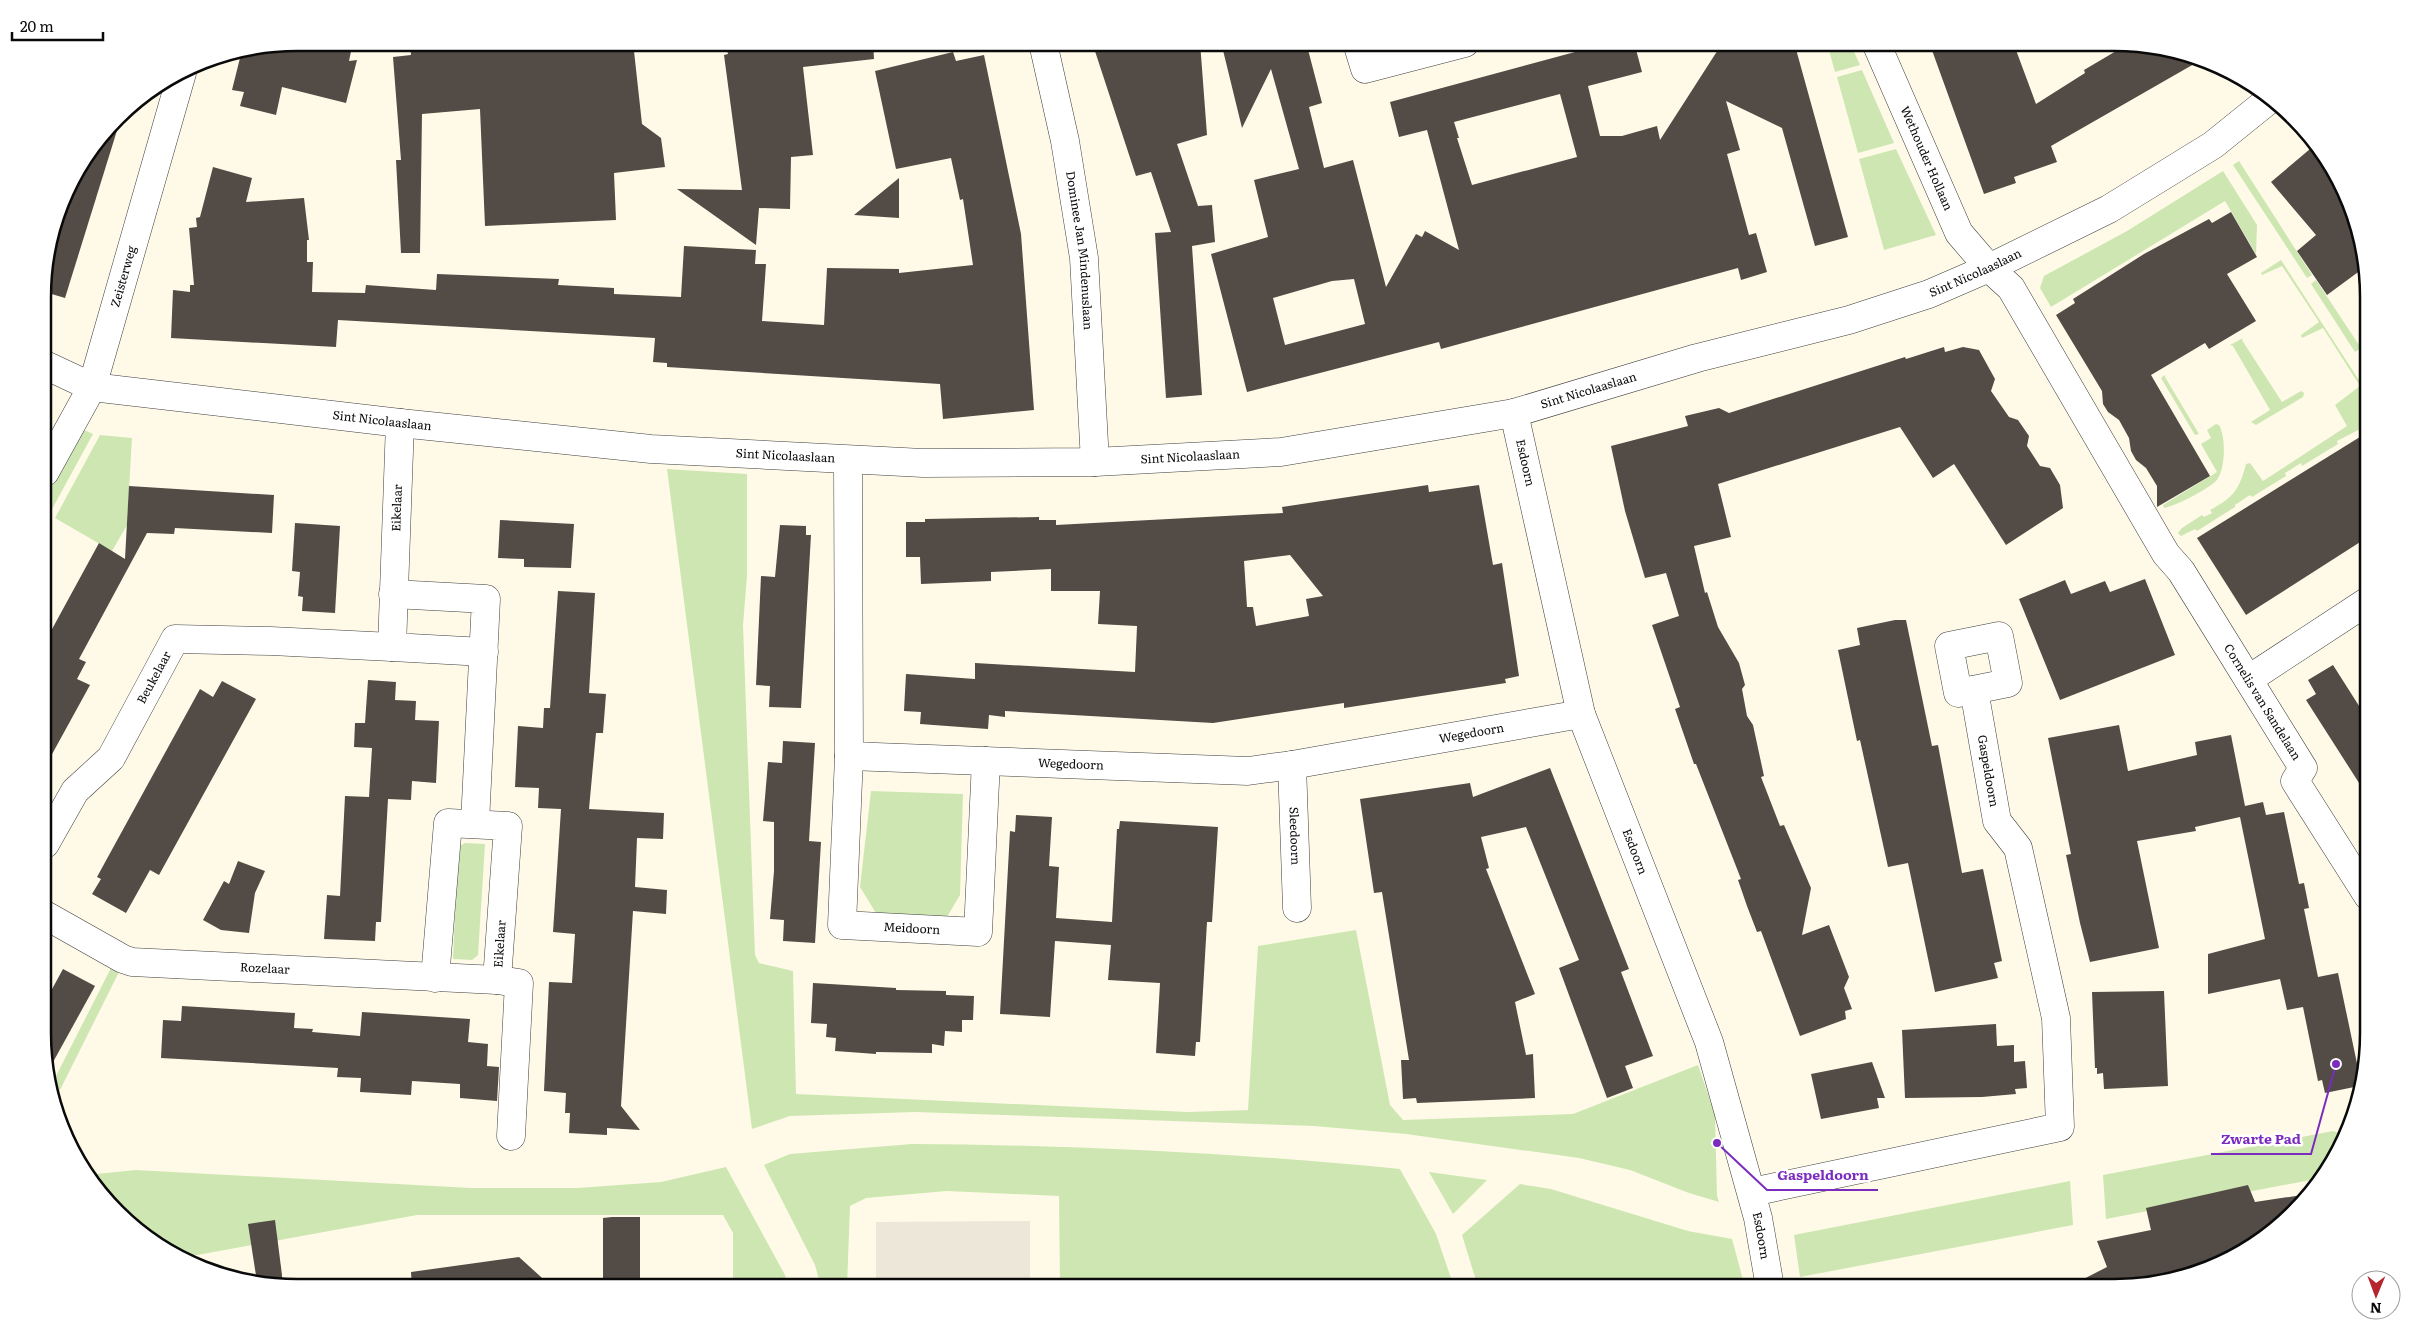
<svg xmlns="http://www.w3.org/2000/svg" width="2411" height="1330" viewBox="0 0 2411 1330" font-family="Literata,serif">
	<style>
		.green { fill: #cee7b2 }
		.plaza { fill: #ece7d8 }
		.building { fill: #524b46; fill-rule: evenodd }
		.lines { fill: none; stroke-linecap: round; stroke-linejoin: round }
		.minor-casing { stroke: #3d3d3d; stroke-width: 29 }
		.minor { stroke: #fff; stroke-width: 28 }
		.labels { text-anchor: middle; stroke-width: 5; stroke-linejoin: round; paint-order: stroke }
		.street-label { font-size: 12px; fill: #0a0a0a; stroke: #fff }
		.rim { fill: none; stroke: #0a0a0a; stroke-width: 2.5 }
		.leader { fill: none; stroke: #7b2cbf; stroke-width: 2 }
		.callout-dot { fill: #7b2cbf; stroke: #fff; stroke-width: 2 }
		.callout-label { font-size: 14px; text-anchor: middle; font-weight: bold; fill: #7b2cbf; stroke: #fff; stroke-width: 5; stroke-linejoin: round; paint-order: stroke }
	</style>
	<rect width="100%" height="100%" fill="#fffae7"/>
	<g class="green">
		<path d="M1827,43H1850L1860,65L1835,72Z"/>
		<path d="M1862,70L1894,143L1858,153L1837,77Z"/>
		<path d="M1896,149L1936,235L1884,250L1859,159Z"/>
		<path d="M2239,161L2312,275L2307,278L2233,165Z"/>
		<path d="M2223,171L2257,225L2256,254L2225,201L2051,307L2040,288L2044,276L2127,231Z"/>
		<path d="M2281,260L2368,394V425L2337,441L2338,444L2302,466L2301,463L2285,473L2286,476L2252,497L2250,495L2235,505V507L2197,531L2195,529L2181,536L2178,533L2182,528L2202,515L2204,517L2212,513L2210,510C2234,497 2239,490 2246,464L2250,463L2263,481L2347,426L2335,405L2360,386L2323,328L2302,338L2301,335L2319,322L2282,266L2262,275L2261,273Z"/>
		<path d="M2316,280L2361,348L2355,352L2311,284Z"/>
		<path d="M2243,338L2242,340L2282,402L2301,391L2304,393L2303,397L2256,425L2251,422L2270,410L2233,346L2230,345Z"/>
		<path d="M2165,375V377L2199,434L2195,435L2161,378Z"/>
		<path d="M2216,424L2219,425C2226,437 2226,470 2216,481C2208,489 2176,506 2164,508L2163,505L2217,472L2201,444L2211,438L2207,430Z"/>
		<path d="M80,428L93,434L45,522V492Z"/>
		<path d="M100,435L132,438L127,525L112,551L55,518Z"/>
		<path d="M667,469L747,474V576L743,625L755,955L759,963L793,971L796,1094L1188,1112L1248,1110L1258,946L1356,930L1390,1105L1403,1120L1573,1114L1698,1065L1715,1115L1717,1196L1719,1202L1689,1193L1630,1170L1579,1158L1406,1134L1314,1126L915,1112L790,1116L752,1129Z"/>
		<path d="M871,791L963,794L960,895L938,932L885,928L860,887Z"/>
		<path d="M465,843L485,844L478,955L472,960L453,959L458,847Z"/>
		<path d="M111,968L119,972L55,1100L46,1071L56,1076Z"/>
		<path d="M2333,1131L2345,1135L2335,1160L2321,1178L2106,1219L2103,1175Z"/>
		<path d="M912,1144C1075,1145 1238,1153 1400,1169L1436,1234L1454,1287H1060L1059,1196L947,1191L866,1198L850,1206L847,1287H821L815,1265L764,1165L790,1154Z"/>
		<path d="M726,1167L785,1275L788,1287H733V1233L723,1215H417L181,1258C141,1242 114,1207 86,1175L136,1170L471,1188H577L661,1182Z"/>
		<path d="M1429,1172L1487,1180L1453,1214Z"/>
		<path d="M2070,1181L2073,1225L1800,1277L1794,1235Z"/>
		<path d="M1520,1184L1551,1189L1688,1231L1732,1239L1745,1287H1478L1462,1235Z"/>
	</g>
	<path class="plaza" d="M1030,1221V1287H876V1222Z"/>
	<g class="building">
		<path d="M297,42H353L349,61L357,60L346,103L282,87L276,115L240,106L244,92L232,90L241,54Z"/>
		<path d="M410,42H633L642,124L661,138L665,167L614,173L616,220L485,226L480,109L422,114L420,253H401L396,160H401L393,57L411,55Z"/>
		<path d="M725,42H873L874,59L803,67L813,155L791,157L790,209L759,208L756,245L677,189L742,190L724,55L728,54Z"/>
		<path d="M1092,42H1200L1207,135L1177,144L1198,206L1212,205L1215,242L1192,246L1202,395L1166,398L1155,233L1171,232L1151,172L1136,176Z"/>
		<path d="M1221,42H1306L1322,103L1309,107L1324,168L1353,160L1386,287L1416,234L1422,237L1425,231L1459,250L1427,130L1399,137L1390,102L1612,42H1634L1642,72L1588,86L1600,136H1622L1657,126L1660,140L1723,42H1794L1848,237L1815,246L1782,128L1726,101L1740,150L1727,154L1749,235L1756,233L1767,272L1741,280L1738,268L1441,349L1439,342L1247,392L1211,254L1268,237L1254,180L1299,169L1271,69L1242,128ZM1560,94L1577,157L1472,185L1457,138H1459L1454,122ZM1354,279L1365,324L1285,345L1273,298L1332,281Z"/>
		<path d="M1929,42H2013L2036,104L2085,73L2084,70L2128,44L2180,51L2201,60L2051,146L2057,162L2014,177L2016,183L1984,194Z"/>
		<path d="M953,52L956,61L984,55L1021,234L1034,410L943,419L940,384L667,367V363L653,362L655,338L338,320L336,347L171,338L173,290L190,292V285H194L189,228L197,227L196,218L200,217L213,167L252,178L246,202L304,198L309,240H307V262H313L312,292L365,293L366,285L436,290L437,274L559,279L558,285L614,288V294L681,297L684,246L756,250L755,264H766L762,321L824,325L827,268L899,269V273L973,265L963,199L960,200L951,158L896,169L875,71Z"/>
		<path d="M116,123L119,124L65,298L45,292V264L69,184Z"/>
		<path d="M2316,144L2326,156L2355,215L2365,267L2327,295L2297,251L2316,235L2271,182Z"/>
		<path d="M899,178V218L854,215Z"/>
		<path d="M2231,212L2257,257L2227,274L2256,321L2209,349L2205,343L2151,375L2210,476L2157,507V486L2146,468L2136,460L2131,451L2129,438L2119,420L2108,412L2103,404L2102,391L2056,315L2075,303L2073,299L2144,254L2209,219L2212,223Z"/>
		<path d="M1944,347L1945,352L1963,347L1979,350L1995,379L1991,391L2009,417L2018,420L2029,436L2027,446L2040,466L2050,468L2060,485L2063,508L2006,545L1954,464L1933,478L1900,427L1718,484L1731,537L1694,546L1705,593L1707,592L1718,627L1739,663L1745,685L1742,689L1747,716L1753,725L1764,776L1761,777L1780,826L1784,825L1811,888L1802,935L1829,925L1849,977L1844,988L1852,1009L1845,1011L1846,1019L1800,1036L1761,931L1757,932L1747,906L1738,880L1741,879L1696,764H1694L1675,709L1680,707L1652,625L1679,616L1666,573L1645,578L1625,511L1611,446L1688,426L1685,416L1719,408L1729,413L1905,357L1906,359Z"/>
		<path d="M2368,432V537L2246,615L2197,538Z"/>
		<path d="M1428,485L1429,492L1479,485L1493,565L1502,563L1519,676L1505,679L1506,683L1344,708V703L1213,723L1005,711V717L989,715L988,729L920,724L921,712L904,711L906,674L975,679V663L1135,672L1137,626L1098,624L1100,591H1051V569L991,572V581L921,584L920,557H906V522H925V519L1039,517V520H1056V525L1283,513L1282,507ZM1290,555L1323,596L1306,599L1309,616L1256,626L1253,607H1247L1244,561Z"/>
		<path d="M129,486L274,495L272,533L175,528L174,534L147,533L79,659L86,662L77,679L90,685L45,767V642L99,543L125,559Z"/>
		<path d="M500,520L574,524L571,568L524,567V559L498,558Z"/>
		<path d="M295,523L340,526L335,613L302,611L303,597L298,596L300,572L292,571Z"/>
		<path d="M780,525L806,526V535H811L801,708L769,707L770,686L756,685L761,576L775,577Z"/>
		<path d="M2145,579L2175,655L2060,700L2019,599L2065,580L2071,594L2105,581L2110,592Z"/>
		<path d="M558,591L595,593L589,693L606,694L603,733H596L589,809L664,813L663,839L637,838L635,887L667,890L666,914L633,911L621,1106L640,1130L607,1128V1135L569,1133L570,1113H565L566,1093L544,1091L549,982L572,983L575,934L553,932L561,809L538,808L539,788L515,787L518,726L543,728L544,708H550Z"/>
		<path d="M1895,620H1906L1932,746L1938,745L1962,873L1983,869L2002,961L1994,963L1998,978L1935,992L1908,863L1888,867L1860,740L1857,741L1838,650L1860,645L1857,628Z"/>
		<path d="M2333,665L2368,720V797L2306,700L2316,694L2308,680Z"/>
		<path d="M368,680L396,682L395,700L416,701L415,720L439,721L436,783L412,781L411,800L388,799L381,922H376L375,941L324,939L327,895L340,896L345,796L369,797L372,748L354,747L355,723H365Z"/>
		<path d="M222,681L256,699L159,875L150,870L126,913L92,894L101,879L97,877L200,689L213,697Z"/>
		<path d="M2119,725L2128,771L2197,755L2195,742L2231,735L2245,806L2263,802L2266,815L2284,812L2299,884L2304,883L2309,908L2304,909L2318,977L2338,973L2359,1073H2356L2359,1086L2325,1093L2322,1080L2318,1081L2303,1007L2287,1010L2280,979L2208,994V954L2265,939L2240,817L2195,827L2196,831L2137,841L2159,948L2090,962L2080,923L2066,855L2071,854L2048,738Z"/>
		<path d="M783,741L815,743L809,841L821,842L815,943L783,941L784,920L770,919L774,871V822L763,821L768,762L782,763Z"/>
		<path d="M1550,768L1629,969L1621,972L1653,1056L1625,1066L1633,1088L1607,1098L1559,968L1579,960L1526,827L1481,837L1489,868L1486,869L1535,994L1515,1002L1526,1055L1533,1054L1535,1098L1417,1103L1416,1098L1403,1099L1401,1060H1409L1382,892L1374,893L1360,799L1470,783L1473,797Z"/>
		<path d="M1016,815L1052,817L1049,866L1059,867L1056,918L1112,922L1117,829H1119L1120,821L1218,827L1212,922H1207L1200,1042H1196L1195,1056L1156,1053L1160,983L1108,980L1111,945L1055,941L1050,1017L1000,1014L1010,831L1015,832Z"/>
		<path d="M238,861L265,871L255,893L249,933L221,930L203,920L224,881L229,884Z"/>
		<path d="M63,969L95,986L47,1073L45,1002Z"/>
		<path d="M813,983L896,988V990L946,991V995L974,996L973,1020H962V1032L945,1031L944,1046L932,1044V1053L876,1052V1054L835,1051L836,1038L826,1037L827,1024L811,1023Z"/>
		<path d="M2164,991L2168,1086L2104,1089L2103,1073L2097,1074V1068H2095L2092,992Z"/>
		<path d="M182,1006L295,1013L294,1028L313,1029L312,1032L360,1036L362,1012L470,1019L468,1042L488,1044L487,1066L499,1067L497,1101L460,1098V1084L412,1081L411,1095L360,1092L361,1078L337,1077L338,1068L161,1058L163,1020L181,1021Z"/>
		<path d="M1996,1024L1997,1046L2014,1045V1062L2025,1061L2027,1088L2015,1089L2016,1094L1982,1097L1905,1098L1902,1030Z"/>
		<path d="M1872,1062L1885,1098H1877L1879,1108L1821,1119L1811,1074Z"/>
		<path d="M2248,1185L2255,1202L2309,1194L2294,1213L2242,1253L2180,1279L2131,1287H2068L2107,1267L2097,1241L2151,1230L2146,1208Z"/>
		<path d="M612,1217H640V1287H603V1218Z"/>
		<path d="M275,1220L282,1275V1286L257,1282L248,1224Z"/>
		<path d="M519,1257L552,1287H412L411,1272Z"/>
	</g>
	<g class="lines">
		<defs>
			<g id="minor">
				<path id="s1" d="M1043,43L1065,141L1084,258L1095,462"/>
				<path d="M1357,43L1365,69L1465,43"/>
				<path id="s2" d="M1876,43L1959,233L1989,268L2011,288L2166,554L2181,571L2303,768L2295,781L2368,896"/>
				<path id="s3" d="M45,365L92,387L400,423L651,449L923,463L1095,462L1281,452L1514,413L1697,358L1849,320L1929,294L1989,268L2109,209L2213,145L2270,99"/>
				<path id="s4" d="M1514,413L1581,714L1709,1042L1758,1218L1770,1287"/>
				<path d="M400,423L392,647L484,652"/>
				<path id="s5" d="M848,460L849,756L1248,771L1292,765L1581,714"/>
				<path id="s6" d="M45,472L92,387L182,73"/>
				<path d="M393,594L486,599L475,823"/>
				<path d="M1999,636L2008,683L1958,693L1949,646Z"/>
				<path d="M2249,679L2368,601"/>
				<path id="s7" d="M849,756L842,925L978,932L986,761"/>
				<path id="s8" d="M1292,765L1297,908"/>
				<path id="s9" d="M45,844L75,791L111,758L175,639L271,641L392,647"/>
				<path id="s10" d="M45,915L123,959L132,962L497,980"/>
				<path d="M435,978L448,823L508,826L497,980L519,983L511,1136"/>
				<path d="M1752,1192L2060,1127L2056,1018L2018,848L1997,821L1974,690"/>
			</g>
		</defs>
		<use href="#minor" class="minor-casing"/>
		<use href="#minor" class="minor"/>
	</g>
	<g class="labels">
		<g class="street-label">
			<text dy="4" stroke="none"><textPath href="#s2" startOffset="126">Wethouder Hollaan</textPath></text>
			<text dy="4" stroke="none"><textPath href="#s1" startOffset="211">Dominee Jan Mindenuslaan</textPath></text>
			<text dy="4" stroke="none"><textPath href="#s3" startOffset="1964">Sint Nicolaaslaan</textPath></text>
			<text dy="4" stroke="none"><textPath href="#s6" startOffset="212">Zeisterweg</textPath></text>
			<text dy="4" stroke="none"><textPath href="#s3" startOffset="1559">Sint Nicolaaslaan</textPath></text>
			<text dy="4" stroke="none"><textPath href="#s3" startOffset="344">Sint Nicolaaslaan</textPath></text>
			<text dy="4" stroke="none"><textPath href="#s3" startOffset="749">Sint Nicolaaslaan</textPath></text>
			<text dy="4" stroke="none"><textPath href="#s3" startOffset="1154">Sint Nicolaaslaan</textPath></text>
			<text dy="4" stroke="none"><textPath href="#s4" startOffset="51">Esdoorn</textPath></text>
			<text transform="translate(397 508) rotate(-88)" y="4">Eikelaar</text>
			<text dy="4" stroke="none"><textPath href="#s9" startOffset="201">Beukelaar</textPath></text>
			<text dy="4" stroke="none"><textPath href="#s2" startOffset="768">Cornelis van Sandelaan</textPath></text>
			<text dy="4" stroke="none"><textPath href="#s5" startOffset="922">Wegedoorn</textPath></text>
			<text dy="4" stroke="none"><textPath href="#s5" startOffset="518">Wegedoorn</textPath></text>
			<text transform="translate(1988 771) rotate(80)" y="4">Gaspeldoorn</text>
			<text dy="4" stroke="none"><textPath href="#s8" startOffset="71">Sleedoorn</textPath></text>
			<text dy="4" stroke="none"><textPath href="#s4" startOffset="456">Esdoorn</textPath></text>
			<text dy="4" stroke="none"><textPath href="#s7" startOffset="239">Meidoorn</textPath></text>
			<text transform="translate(500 944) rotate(-86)" y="4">Eikelaar</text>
			<text dy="4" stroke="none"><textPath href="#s10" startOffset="232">Rozelaar</textPath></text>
			<text dy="4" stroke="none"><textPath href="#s4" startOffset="861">Esdoorn</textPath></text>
		</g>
	</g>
	<path d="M0 0H2411V1330H0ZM297 51H2114A246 246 0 0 1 2360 297V1033A246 246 0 0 1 2114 1279H297A246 246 0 0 1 51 1033V297A246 246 0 0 1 297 51Z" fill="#fff" fill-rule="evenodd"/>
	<path class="rim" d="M297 51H2114A246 246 0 0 1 2360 297V1033A246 246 0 0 1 2114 1279H297A246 246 0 0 1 51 1033V297A246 246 0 0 1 297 51Z"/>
	<path class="leader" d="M2336 1064L2311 1154H2211M1717 1143L1767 1190H1878"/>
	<g class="callout-dot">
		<circle cx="2336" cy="1064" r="5"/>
		<circle cx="1717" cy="1143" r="5"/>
	</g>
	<g class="callout-label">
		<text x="2261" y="1144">Zwarte Pad</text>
		<text x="1823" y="1180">Gaspeldoorn</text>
	</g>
	<g transform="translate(2376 1295) rotate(181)"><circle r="24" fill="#ffffff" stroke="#9d9d9d"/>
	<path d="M0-4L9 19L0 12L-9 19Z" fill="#b7252c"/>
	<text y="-8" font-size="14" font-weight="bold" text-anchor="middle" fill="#0a0a0a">N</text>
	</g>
	<path d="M12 32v8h91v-8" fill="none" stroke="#0a0a0a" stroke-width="2.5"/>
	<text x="20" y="32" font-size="15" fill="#0a0a0a" stroke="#ffffff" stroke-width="4" paint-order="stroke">20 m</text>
</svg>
